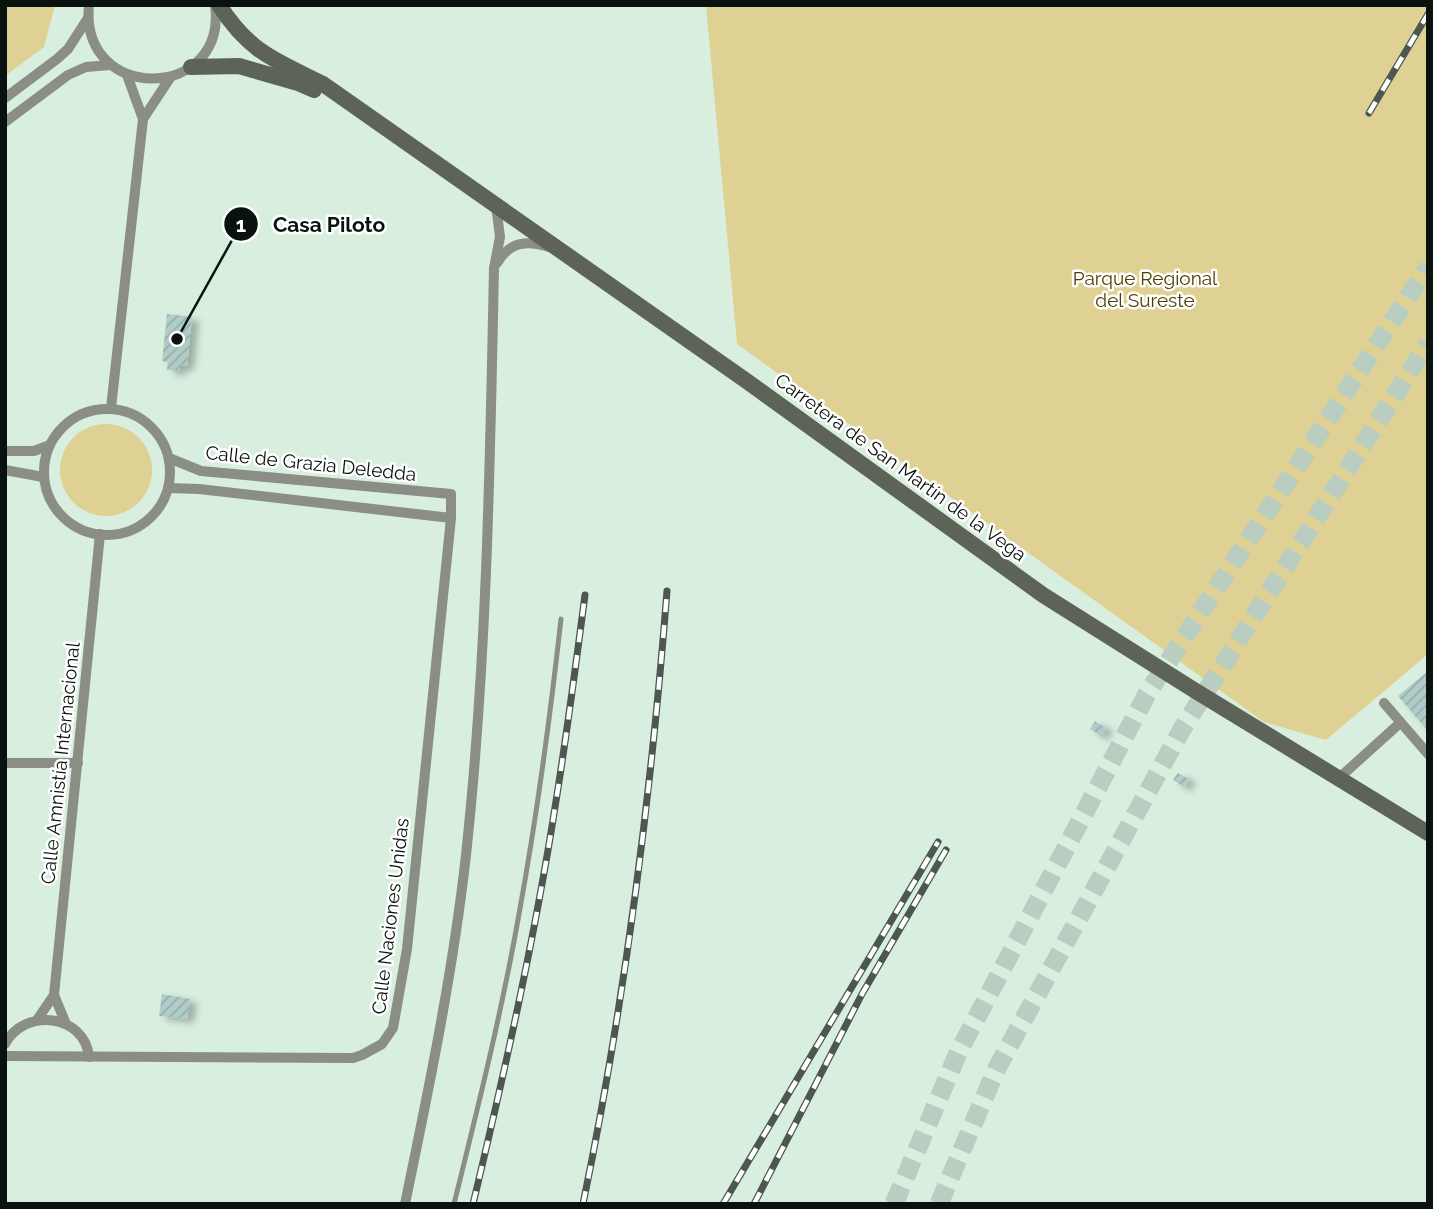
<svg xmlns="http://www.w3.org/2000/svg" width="1433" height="1209" viewBox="0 0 1433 1209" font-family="Raleway,sans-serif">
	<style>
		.green { fill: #dfd193 }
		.building { fill: url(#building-hatch); filter: url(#shadow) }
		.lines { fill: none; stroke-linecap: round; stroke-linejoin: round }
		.highway-tunnel { stroke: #b9cdc0; stroke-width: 19; stroke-dasharray: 19 10; stroke-linecap: butt }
		.lane { stroke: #8a8e85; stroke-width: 5 }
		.street { stroke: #8a8e85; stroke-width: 10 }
		.secondary { stroke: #5e6357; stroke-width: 16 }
		.rail-casing { stroke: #4b574f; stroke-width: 7 }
		.rail { stroke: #fff; stroke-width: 4.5; stroke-dasharray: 13; stroke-linecap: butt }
		.labels { text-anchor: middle; stroke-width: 5; stroke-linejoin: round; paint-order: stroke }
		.park-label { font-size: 19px; fill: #4b3e01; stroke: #fff }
		.street-label { font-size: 19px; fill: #0a120d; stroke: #fff }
		.leader { fill: none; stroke: #0a120d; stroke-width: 2.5 }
		.callout-dot { fill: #0a120d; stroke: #fff; stroke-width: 2.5 }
		.mark-label { font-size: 21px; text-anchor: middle; font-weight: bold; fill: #fff }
		.callout-label { font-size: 21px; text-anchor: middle; font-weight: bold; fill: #0a120d; stroke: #fff; stroke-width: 5; stroke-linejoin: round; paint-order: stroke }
	</style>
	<defs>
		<pattern id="building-hatch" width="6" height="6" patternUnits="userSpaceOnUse" patternTransform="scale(1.75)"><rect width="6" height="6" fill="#b0ccc8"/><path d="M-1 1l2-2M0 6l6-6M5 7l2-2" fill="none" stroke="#96aeab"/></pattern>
		<filter id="shadow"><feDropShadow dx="7" dy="4" stdDeviation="3.5" flood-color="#0004"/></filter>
	</defs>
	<rect width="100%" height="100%" fill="#d8eedf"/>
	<g class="green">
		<path d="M5,5H55L44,47L5,76Z"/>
		<path d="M706,5H1428V654L1326,740L1264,722L737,344Z"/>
		<circle cx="106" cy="470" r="46"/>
	</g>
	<g class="building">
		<path d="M167,314L192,317L187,366H180L179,371L167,370L168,362L162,361Z"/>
		<path d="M1428,671V731L1398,696Z"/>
		<path d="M1095,721L1106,728L1101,736L1090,729Z"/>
		<path d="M1178,773L1189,779L1184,787L1173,780Z"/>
		<path d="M162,994L190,999L187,1019L159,1016Z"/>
	</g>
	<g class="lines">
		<g class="highway-tunnel">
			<path d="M894,1204L958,1053L1147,694L1428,267"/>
			<path d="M939,1204L996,1070L1182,729L1428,343"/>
		</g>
		<path class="lane" d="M454,1204C478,1107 502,1011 519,914C537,816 550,718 561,619"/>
		<g class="street">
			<path d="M89,5C79,104 228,102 215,5"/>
			<path d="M5,98L57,59L68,49L88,18"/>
			<path d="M143,119L170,78"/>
			<path d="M5,122L68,75L86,67L110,65"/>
			<path d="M497,263C510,241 528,240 549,247"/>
			<path d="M111,408L143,119L127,75"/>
			<circle cx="107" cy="472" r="63"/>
			<path d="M5,451H34L50,445"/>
			<path d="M5,470L43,477"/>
			<path d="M168,488L199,489L451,518"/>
			<path d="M1384,703L1428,754"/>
			<path d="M5,763H78"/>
			<path d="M1338,779L1400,723"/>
			<path d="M54,995L66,1024"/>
			<path d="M37,1020L54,995L100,534"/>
			<path d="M5,1044C24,1007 85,1014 89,1057"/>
			<path d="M5,1056L353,1058L362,1055L382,1044L393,1028L407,949L451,518V494L201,471L169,458"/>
			<path d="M405,1204C429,1088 453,972 466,855C487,660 490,464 494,268L500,237L496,205"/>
		</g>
		<g class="secondary">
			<path d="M219,5C250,53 275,60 323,84L748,382L1043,595L1194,690L1428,833"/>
			<path d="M191,67L239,66L298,83L314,90"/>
		</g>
		<defs>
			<g id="rail">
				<path d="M1369,113L1428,14"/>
				<path d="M473,1204C505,1070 535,937 556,801C567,733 576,664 585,595"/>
				<path d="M583,1204C625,1001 651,797 667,591"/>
				<path d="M723,1204L938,842"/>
				<path d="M754,1204L862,994L946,850"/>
			</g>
		</defs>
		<use href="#rail" class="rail-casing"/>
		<use href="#rail" class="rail"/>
	</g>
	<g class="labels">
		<g class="park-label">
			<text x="1145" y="285">Parque Regional<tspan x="1145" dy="22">del Sureste</tspan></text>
		</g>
		<g class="street-label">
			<text transform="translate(311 463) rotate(6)" y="7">Calle de Grazia Deledda</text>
			<text transform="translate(901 467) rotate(36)" y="7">Carretera de San Martín de la Vega</text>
			<text transform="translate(60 763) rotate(-84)" y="7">Calle Amnistía Internacional</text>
			<text transform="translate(390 916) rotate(-83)" y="7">Calle Naciones Unidas</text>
		</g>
	</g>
	<path class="leader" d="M177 339L241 224"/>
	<g class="callout-dot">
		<circle cx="177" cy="339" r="7"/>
		<circle cx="241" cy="224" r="18"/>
	</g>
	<g class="mark-label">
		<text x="241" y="232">1</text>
	</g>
	<g class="callout-label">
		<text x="329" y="232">Casa Piloto</text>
	</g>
	<rect width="1433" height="1209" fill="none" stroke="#0a120d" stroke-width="14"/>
</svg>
